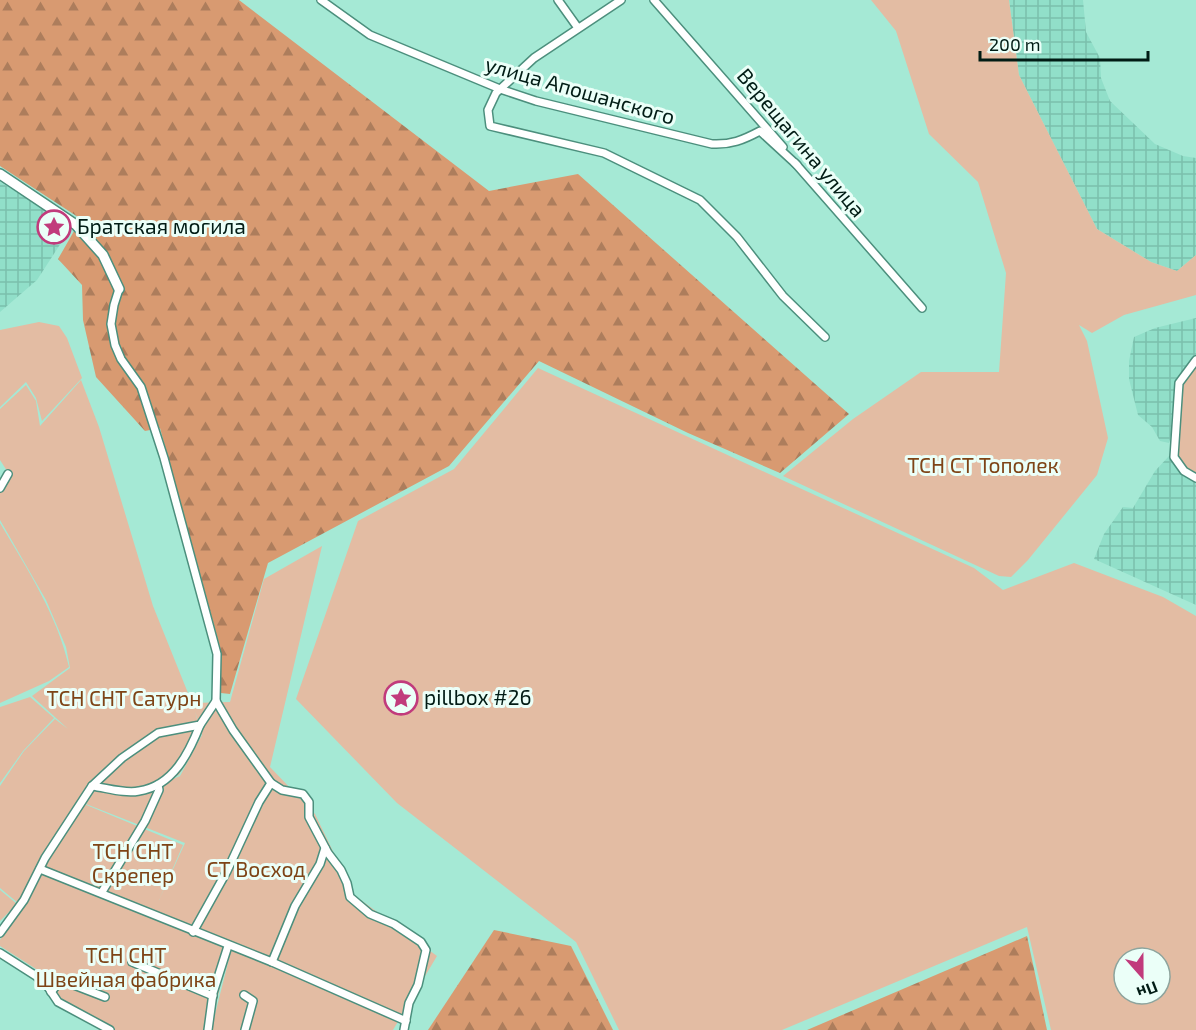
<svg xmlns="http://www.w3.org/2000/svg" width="1196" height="1030" viewBox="0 0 1196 1030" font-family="'Exo 2',sans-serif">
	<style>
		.industrial { fill: url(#industrial-grid) }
		.green { fill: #e3bca3; fill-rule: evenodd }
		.forest { fill: url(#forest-firs) }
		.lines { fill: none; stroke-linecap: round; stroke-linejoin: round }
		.street-casing { stroke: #4c8f7d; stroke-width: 10 }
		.secondary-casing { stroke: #4c8f7d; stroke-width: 12 }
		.street { stroke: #fff; stroke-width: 7 }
		.secondary { stroke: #fff; stroke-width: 9 }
		.labels { text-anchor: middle; stroke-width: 6; stroke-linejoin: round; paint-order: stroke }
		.street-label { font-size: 21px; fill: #011c15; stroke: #ebfff8 }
		.poi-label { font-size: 21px; fill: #011c15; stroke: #ebfff8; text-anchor: start }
		.park-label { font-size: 21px; fill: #7e4416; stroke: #ebfff8 }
	</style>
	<defs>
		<pattern id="industrial-grid" width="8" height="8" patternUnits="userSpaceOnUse" patternTransform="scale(1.5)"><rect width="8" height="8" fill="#91dfc9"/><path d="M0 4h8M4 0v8" fill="none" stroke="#7bbfac"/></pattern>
		<pattern id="forest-firs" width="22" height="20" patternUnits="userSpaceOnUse" patternTransform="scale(1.5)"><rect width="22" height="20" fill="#d89a71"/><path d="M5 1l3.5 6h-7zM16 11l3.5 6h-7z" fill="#ad7d5c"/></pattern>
	</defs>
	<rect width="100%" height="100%" fill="#a5e9d5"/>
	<g class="industrial">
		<path d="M1009,0H1083L1086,32L1100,58L1101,78L1110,101L1155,144L1183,156L1196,158V255L1177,271L1151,262L1097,229L1019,75Z"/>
		<path d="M0,182L72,226L37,280L0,312Z"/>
		<path d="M1196,318V357L1180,374L1176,395L1175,419L1169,443L1160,441L1152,427L1138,415L1129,379V361L1134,337L1155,328Z"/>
		<path d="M1169,456L1180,469L1196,478V605L1094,559L1104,534L1123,507L1133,508L1155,471Z"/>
	</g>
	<g class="green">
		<path d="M871,0H1009L1019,75L1097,229L1151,262L1177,271L1196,255V295L1124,315L1092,333L1079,325L1087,341L1108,438L1097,475L1028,560L1011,577L999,576L783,476L853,419L921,372H999L1006,273L978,182L929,134L896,31Z"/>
		<path d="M39,322L59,326L67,338L82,378L42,421L36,398L26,382L0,407V330Z"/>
		<path d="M1196,364V475L1188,470L1177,460L1181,384Z"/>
		<path d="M538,368L974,568L1003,590L1074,563L1163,597L1196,616V1030H1051L1027,927L782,1030H619L576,942L397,803L296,699L358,521L454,469ZM1124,958H1160V994H1124Z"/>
		<path d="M81,380L99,427L153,606L192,703L230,702L264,579L322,546L270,767L315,814L354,895L437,956L393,1030H211L233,943L154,910L153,913L41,867L84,804L183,845L159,900L185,843L86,804L97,787L137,794L180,776L202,735L195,711L201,735L179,775L137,793L95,785L106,769L39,864L18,903L0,888V786L24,751L55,719L68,729L32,696L70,668L66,647L46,600L0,520V490L9,474L0,460V409L26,385L36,401L40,426Z"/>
		<path d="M0,523C27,569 57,614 69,667L49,681L0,703Z"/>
		<path d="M30,697L54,718L23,751L0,783V707Z"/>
		<path d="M40,870L230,944L216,1005L207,1030H114L59,1001L47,976L0,946V940Z"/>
		<path d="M0,890L17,904L0,921Z"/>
	</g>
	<g class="forest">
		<path d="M0,0H239L489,191L578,174L849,414L780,473L688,433L539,361L449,466L268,563L230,694L221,693L220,647L160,428L145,431L96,377L83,320L82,285L58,259L81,219L0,166Z"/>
		<path d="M494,930L571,946L613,1030H428Z"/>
		<path d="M1027,936L1047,1030H807Z"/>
	</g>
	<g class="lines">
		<defs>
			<g id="street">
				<path d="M321,0L370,35L500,89L536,101L712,144C731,145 743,140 760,131L797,165"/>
				<path d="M558,0L578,28"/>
				<path d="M621,0L534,58L496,93L488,110L490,126L604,153L700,200L737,237L783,296L825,337"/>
				<path d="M654,0L783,147"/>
				<path d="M795,163L922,308"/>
				<path d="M119,289L114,305L111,324L115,345L121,359L141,387L164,458L217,654L216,701L233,730L271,783L282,790L303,794L309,802V817L328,853L341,870L347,883L350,897L370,914L394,924L421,942L426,950L418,985L409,1003L404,1030"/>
				<path d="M1196,360L1179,383L1174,457L1184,471L1196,478"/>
				<path d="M0,488L8,474"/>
				<path d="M92,786C107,788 125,794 139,791C173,786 189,753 200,725"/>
				<path d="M40,869L272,962L406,1021"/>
				<path d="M102,892L145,821L159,790L158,785"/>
				<path d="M193,932L227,871L259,802L271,783"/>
				<path d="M0,933L24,900L45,858L92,786L122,758L158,733L200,725L216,701"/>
				<path d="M0,953L36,976L48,987L58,1002L110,1030"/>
				<path d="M132,962L213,996"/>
				<path d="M272,962L295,906L320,864L325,848"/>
				<path d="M51,992L61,980L105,997"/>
				<path d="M244,995L253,1001L245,1030"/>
				<path d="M208,1030L213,993L228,946"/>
			</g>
			<path id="secondary" d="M0,174L76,225L103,255L119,289"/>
		</defs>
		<use href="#street" class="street-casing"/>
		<use href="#secondary" class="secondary-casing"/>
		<use href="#street" class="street"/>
		<use href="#secondary" class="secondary"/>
	</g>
	<defs>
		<symbol id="sight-ring" viewBox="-11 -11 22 22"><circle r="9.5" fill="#ebfff8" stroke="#c13b7c" stroke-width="1.5"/><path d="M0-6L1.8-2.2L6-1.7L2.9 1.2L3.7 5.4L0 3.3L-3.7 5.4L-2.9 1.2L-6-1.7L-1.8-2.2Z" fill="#c13b7c"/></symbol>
	</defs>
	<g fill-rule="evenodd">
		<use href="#sight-ring" x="35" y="208" width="38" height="38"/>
		<use href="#sight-ring" x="382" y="679" width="38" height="38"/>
	</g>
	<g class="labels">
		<g class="street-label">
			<text transform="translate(580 91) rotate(16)" y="7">улица Апошанского</text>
			<text transform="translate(801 143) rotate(50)" y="7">Верещагина улица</text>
		</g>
		<g class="poi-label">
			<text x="77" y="234">Братская могила</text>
			<text x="424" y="705">pillbox #26</text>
		</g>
		<g class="park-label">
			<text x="983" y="473">ТСН СТ Тополек</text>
			<text x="124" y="706">ТСН СНТ Сатурн</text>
			<text x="133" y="859">ТСН СНТ<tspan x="133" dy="24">Скрепер</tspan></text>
			<text x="256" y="877">СТ Восход</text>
			<text x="126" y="963">ТСН СНТ<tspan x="126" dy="24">Швейная фабрика</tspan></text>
		</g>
	</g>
	<g transform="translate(1142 976) rotate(159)"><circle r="28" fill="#ebfff8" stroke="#8da49d" stroke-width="1.5"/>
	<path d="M0-4.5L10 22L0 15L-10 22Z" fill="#c13b7c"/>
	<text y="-9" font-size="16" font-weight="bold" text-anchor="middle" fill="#011c15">Пн</text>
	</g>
	<path d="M980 51v9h168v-9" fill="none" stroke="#011c15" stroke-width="3"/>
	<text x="989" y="51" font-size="18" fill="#011c15" stroke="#ebfff8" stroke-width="4.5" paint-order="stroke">200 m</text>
</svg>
